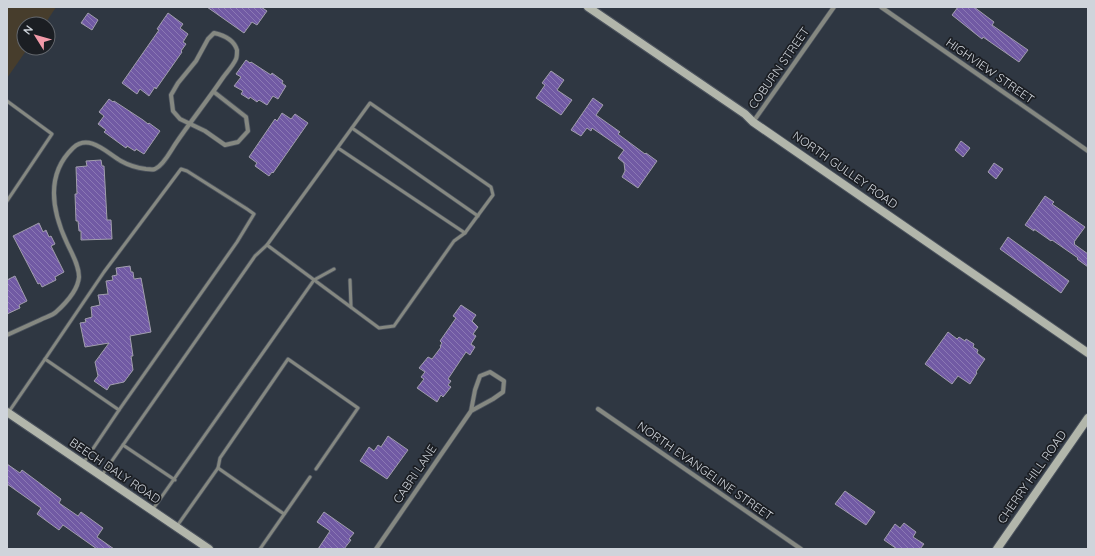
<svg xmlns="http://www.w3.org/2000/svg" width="1095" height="556" viewBox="0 0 1095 556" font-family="Quicksand,sans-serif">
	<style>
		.education { fill: #473d2c }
		.building { fill: url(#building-back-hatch); stroke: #a19ead }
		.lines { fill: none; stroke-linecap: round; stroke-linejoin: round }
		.lane-casing { stroke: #4c535e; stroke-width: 4.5 }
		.street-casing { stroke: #4c535e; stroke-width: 5.5 }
		.secondary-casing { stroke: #4c535e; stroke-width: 10 }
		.lane { stroke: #858881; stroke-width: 3 }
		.street { stroke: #858881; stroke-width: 4 }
		.secondary { stroke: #b2b6ab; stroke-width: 8 }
		.labels { text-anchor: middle; stroke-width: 3.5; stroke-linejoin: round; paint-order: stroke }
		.street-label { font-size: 12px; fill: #cfd4db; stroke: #1b1e23 }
	</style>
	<defs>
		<pattern id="building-back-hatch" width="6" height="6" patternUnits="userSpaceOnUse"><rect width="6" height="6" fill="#715aa4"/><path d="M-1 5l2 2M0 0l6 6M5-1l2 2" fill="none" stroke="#8b78b4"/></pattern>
	</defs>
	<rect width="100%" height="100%" fill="#2f3742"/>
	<path class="education" d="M7,7H56L45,24H24V48H28L7,78Z"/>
	<g class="building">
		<path d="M207,7H261L267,11L257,25L252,22L244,33Z"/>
		<path d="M958,7H974L994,22L992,25L1028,50L1019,62L983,37L982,39L952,15Z"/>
		<path d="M88,13L98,20L92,30L81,23Z"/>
		<path d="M168,13L183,24L180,28L188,34L183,42L186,44L181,51L182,52L156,89L155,87L149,96L140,89L137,94L122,83L159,30L157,29Z"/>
		<path d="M246,60L250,63L251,62L271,75L272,73L283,81L282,83L286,86L278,99L273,96L267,105L259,100L257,102L250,97L249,99L241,94L243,91L234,86L241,77L236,74Z"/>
		<path d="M551,71L564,80L557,90L572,100L561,115L536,98L545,85L542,83Z"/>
		<path d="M593,98L603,105L596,115L620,132L618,134L645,154L646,153L657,161L638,188L622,177L625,171L624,163L618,158L624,150L592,128L591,131L587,128L581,136L571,130Z"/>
		<path d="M109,99L113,102L114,101L143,120L148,124L149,123L160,131L144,154L136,149L135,151L127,146L126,148L104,132L106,130L98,124L104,116L99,112Z"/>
		<path d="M282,113L291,119L295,114L308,123L273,173L272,172L269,176L255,166L257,163L249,157L275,119L277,121Z"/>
		<path d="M961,141L970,148L963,157L955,150Z"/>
		<path d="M101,160L102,166H104L107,220H111L112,239L81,240V231H79L78,221H76L75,194H77L76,167L87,166L86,161Z"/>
		<path d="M994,163L1003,169L996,179L988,172Z"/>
		<path d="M1045,196L1054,202L1052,204L1085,227L1074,242L1075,243L1074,244L1088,254V267L1077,259L1078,258L1052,240L1051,241L1034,229V231L1025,225Z"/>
		<path d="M39,223L43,232L46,230L49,237L51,236L55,244L51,246L64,272L55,277L56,280L42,287L40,283L38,284L13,236Z"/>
		<path d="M1008,237L1069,281L1061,293L1000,249Z"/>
		<path d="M130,266L131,272H133L134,279L141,278L151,332L130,336L133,356H131L133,370L124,382L110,385L107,390L94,381L98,376L95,362L109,343L85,347L80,323L86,322L85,319L92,317L91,307L100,305L98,295L108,294L106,281L113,280L112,276L117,275L116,268Z"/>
		<path d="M15,276L27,301L19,305L20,308L7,314V280Z"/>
		<path d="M461,305L476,315L472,321L478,327L473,334L476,336L471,344L475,347L470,355L466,352L448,379L451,381L448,385L451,387L443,397L441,395L437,402L417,388L424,379L421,377L425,372L419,368L428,357L432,359L441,347L440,346L442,343L440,341L456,318L453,316Z"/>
		<path d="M948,332L957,339L959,337L965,341L966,339L974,344L973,347L978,350L977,353L985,359L976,372L977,373L970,384L958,376L952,384L925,364Z"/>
		<path d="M388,436L408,450L387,479L360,461L369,447L374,451L378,445L381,447Z"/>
		<path d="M7,464L20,473L22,470L61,499L59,503L78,516L81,512L103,528L97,537L114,549H97L63,525L59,530L37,514L41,508L7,484Z"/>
		<path d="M845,491L875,512L866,525L835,504Z"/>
		<path d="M324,512L354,533L349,539L351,540L344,549H318L330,531L317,522Z"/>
		<path d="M904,523L916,532L913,537L924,544L920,549H897L884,540L895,524L900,528Z"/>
	</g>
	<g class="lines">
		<defs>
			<g id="lane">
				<path d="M7,101L52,134L7,201"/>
				<path d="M352,128L478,216"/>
				<path d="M267,245L379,328L394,326L454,241L465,233"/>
				<path d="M350,280L351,307"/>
				<path d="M45,359L104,272L181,169L187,171L247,209L254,214L237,242L119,410"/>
				<path d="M8,413L45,359L119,410L84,462"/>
				<path d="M123,445L175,480"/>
				<path d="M218,468L284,514"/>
				<path d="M102,475L255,256L267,245L370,103L491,187L493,195L465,233L338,148"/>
				<path d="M153,509L314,280L334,269"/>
				<path d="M177,526L218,468L220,458L288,359L358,408L316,469"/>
				<path d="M260,549L310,477"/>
			</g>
			<g id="street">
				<path d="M881,7L1088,151"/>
				<path d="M753,122L834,7"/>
				<path d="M7,335C18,330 29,325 40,320C45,317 52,316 56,312C66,303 78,290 79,277C79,265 72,254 67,243C52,211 45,175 73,148C89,133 107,153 121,161C128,165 138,168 146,169C150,169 152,170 155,169C164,165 171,150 176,143C191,121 207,101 222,79C226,73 233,66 236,59C237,57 237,52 237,50C234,40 223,35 214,33L208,39L196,61L178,83L171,95L173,111L180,119L205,131L225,145L238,142L248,131L246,117L214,92"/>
				<path d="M598,409L801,549"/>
				<path d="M376,549L471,411L475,390L480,376L490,372L504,381L503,392L493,399L471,411"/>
			</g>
			<g id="secondary">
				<path d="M588,7L745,114L753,122L1088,353"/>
				<path d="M7,412L209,549"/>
				<path d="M997,549L1088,418"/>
			</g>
		</defs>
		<use href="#lane" class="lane-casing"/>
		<use href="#street" class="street-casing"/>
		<use href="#secondary" class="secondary-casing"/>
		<use href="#lane" class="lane"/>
		<use href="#street" class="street"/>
		<use href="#secondary" class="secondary"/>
	</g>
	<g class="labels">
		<g class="street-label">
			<text transform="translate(779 68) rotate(-55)" y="4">COBURN STREET</text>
			<text transform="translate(990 71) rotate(35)" y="4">HIGHVIEW STREET</text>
			<text transform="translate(845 170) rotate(35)" y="4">NORTH GULLEY ROAD</text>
			<text transform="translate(115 471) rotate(34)" y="4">BEECH DALY ROAD</text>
			<text transform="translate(705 471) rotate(35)" y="4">NORTH EVANGELINE STREET</text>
			<text transform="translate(415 474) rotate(-56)" y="4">CABRI LANE</text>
			<text transform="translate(1032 477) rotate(-55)" y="4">CHERRY HILL ROAD</text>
		</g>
	</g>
	<rect width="1095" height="556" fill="none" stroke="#cfd4db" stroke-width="16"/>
	<g transform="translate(36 36) rotate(307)"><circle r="19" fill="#1b1e23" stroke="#63676d"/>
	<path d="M0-3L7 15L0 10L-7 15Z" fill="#f39aa9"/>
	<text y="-6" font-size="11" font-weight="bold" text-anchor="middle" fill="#cfd4db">N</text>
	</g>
</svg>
